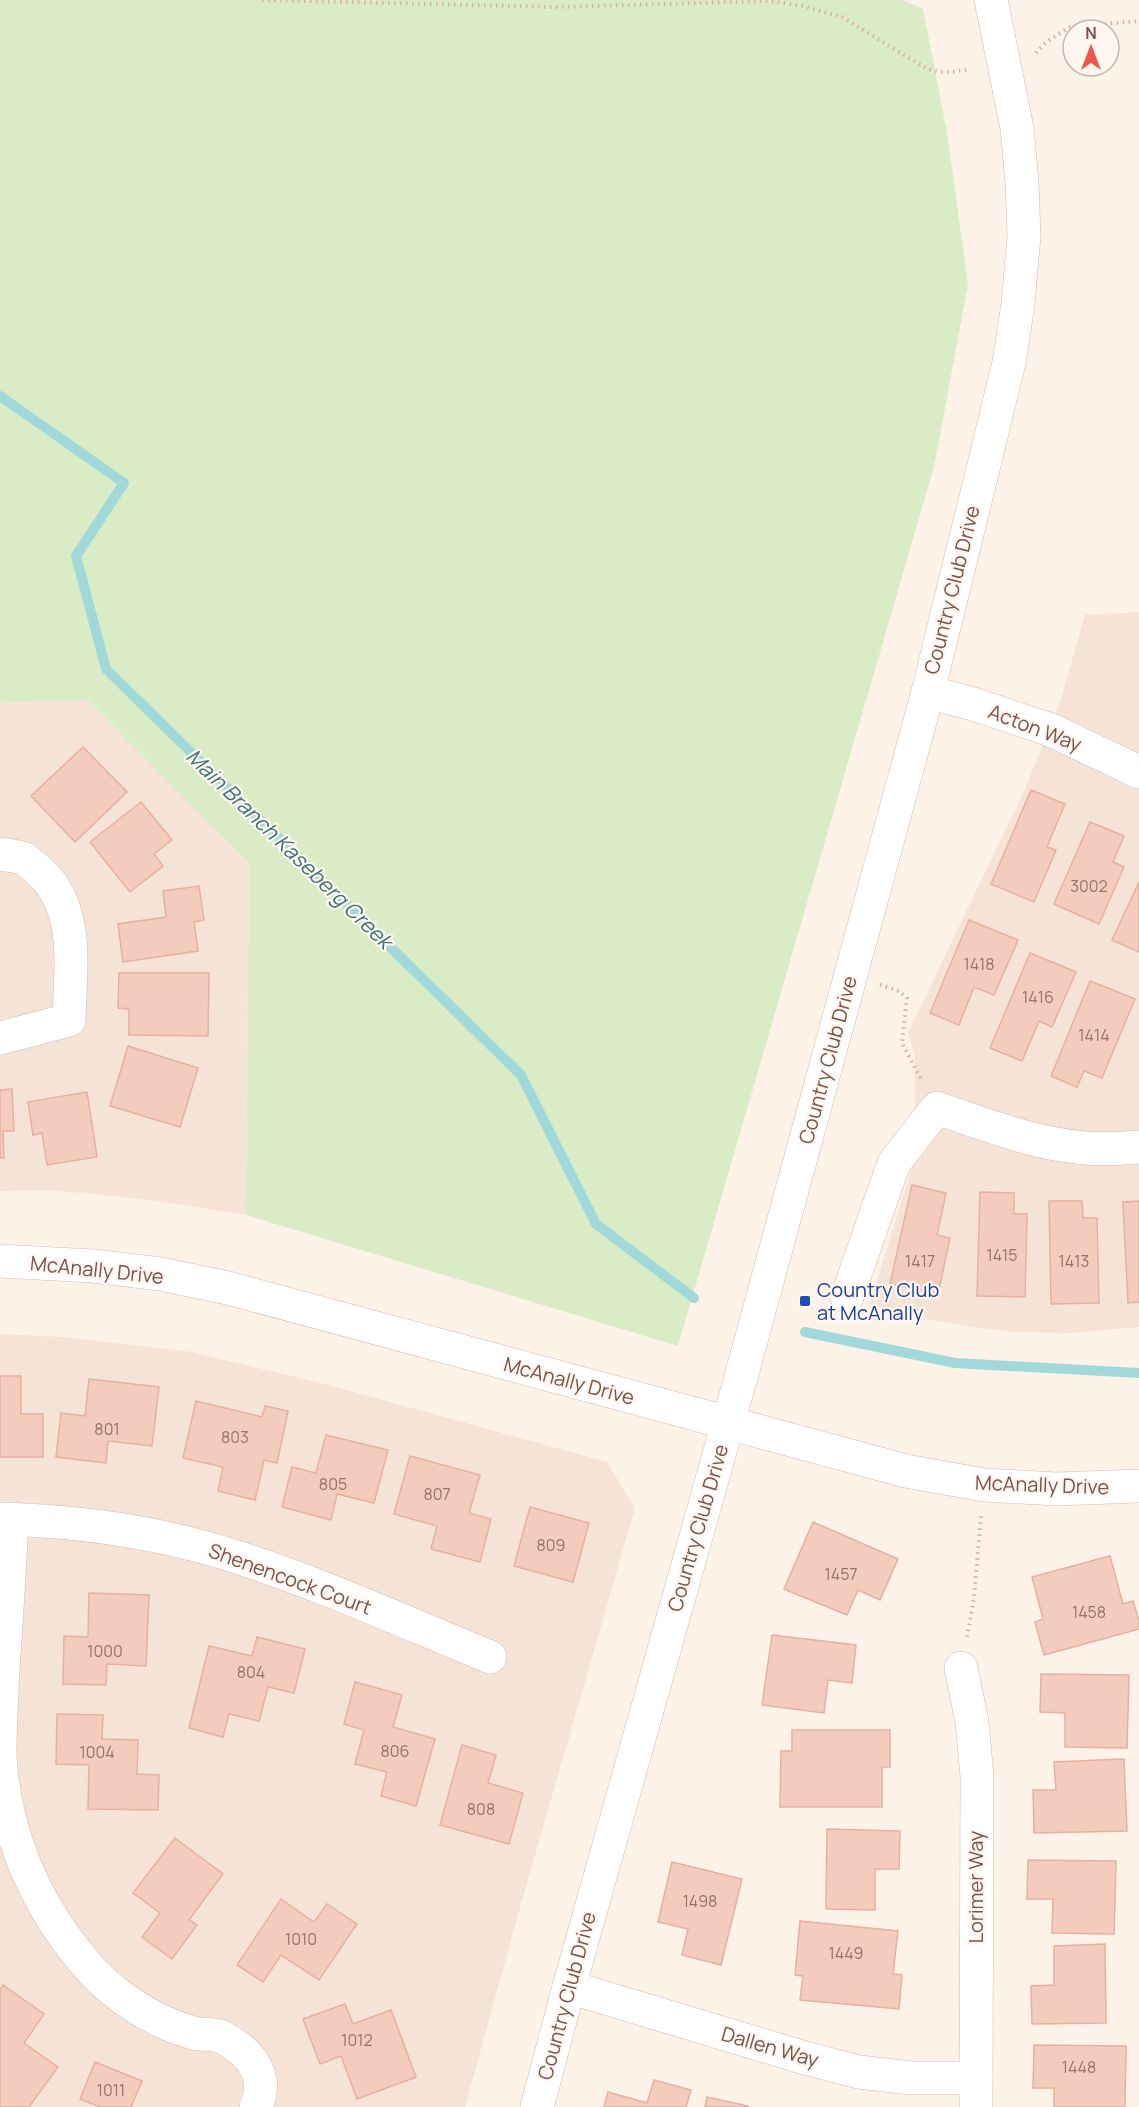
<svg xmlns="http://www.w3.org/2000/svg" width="1139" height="2107" viewBox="0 0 1139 2107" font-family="Manrope,sans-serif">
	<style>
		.residential { fill: #f5e3d6 }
		.green { fill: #daecc5 }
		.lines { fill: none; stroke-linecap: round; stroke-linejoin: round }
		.stream { stroke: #a1d9da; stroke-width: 10 }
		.building { fill: #f4ccbe; stroke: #e7b09e; stroke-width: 1.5 }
		.minor-casing { stroke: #d3baaf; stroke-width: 34 }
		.path { stroke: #d9afa1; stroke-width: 4; stroke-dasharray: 1.5 4.5; stroke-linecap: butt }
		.minor { stroke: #fff; stroke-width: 33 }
		.transit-dot { fill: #1a4fb4; stroke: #fff6ef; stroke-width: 2 }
		.labels { text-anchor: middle; stroke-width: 4.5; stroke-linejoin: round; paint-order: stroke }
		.number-label { font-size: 16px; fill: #987267 }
		.street-label { font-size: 20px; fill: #79544a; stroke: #fff6ef }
		.transit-label { font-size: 20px; fill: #164399; stroke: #fff6ef; text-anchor: start }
		.water-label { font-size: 21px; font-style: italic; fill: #3a7576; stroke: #fff6ef }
	</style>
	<rect width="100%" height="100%" fill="#fdf2e8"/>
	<g class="residential">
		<path d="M1139,612V1327L1071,1333L1016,1332L966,1326L916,1317L870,1304L915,1157V1055L908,1033L1025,789L1060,702L1085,615Z"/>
		<path d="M88,700L249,863L246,1215L151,1200L52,1190L0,1191V703Z"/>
		<path d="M0,1334L64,1337L192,1352L325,1384L607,1462L635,1508L521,1904L465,2107H0Z"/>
	</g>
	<path class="green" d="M0,0H902L923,9L947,132L968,285L934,467L678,1346L246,1215L249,863L88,700L0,703Z"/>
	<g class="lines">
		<g class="stream">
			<path d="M0,396L124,483L76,556L106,669L521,1075L596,1224L694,1298"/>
			<path d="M805,1332L955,1363L1139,1373"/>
		</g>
	</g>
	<g class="building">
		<path d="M83,747L127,792L75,842L31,796Z"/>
		<path d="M1031,790L1065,804L1047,847L1056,850L1034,902L991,884Z"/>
		<path d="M141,802L172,840L154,854L163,866L130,892L90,842Z"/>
		<path d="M1090,822L1124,836L1113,862L1124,867L1099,924L1054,904Z"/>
		<path d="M1139,882V952L1112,940Z"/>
		<path d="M199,886L204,920L194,922L198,951L123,962L118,924L166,917L163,891Z"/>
		<path d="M969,920L1018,940L994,995L974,987L959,1025L930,1013Z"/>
		<path d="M1030,953L1076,972L1052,1027L1039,1021L1022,1061L990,1048Z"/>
		<path d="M119,973H209L208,1036L129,1035V1009L118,1008Z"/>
		<path d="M1090,981L1135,999L1102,1078L1084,1071L1077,1087L1051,1076Z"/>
		<path d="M128,1046L198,1068L180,1127L110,1106Z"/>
		<path d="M12,1089L14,1131H3L4,1158H0V1090Z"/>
		<path d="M87,1092L97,1157L47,1165L42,1133L33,1135L28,1102Z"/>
		<path d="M912,1185L946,1193L937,1235L950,1238L938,1294L890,1284Z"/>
		<path d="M980,1192L1014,1193V1214H1027L1025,1297L977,1296Z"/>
		<path d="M1049,1201H1082L1083,1218H1097L1099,1303L1051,1304Z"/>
		<path d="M1139,1201V1302L1128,1303L1123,1202Z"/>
		<path d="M0,1376H21V1414H43V1457H0Z"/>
		<path d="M89,1379L159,1387L152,1446L108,1441L106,1463L56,1457L61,1413L85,1416Z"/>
		<path d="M196,1401L262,1417L265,1406L288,1411L277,1463L264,1460L255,1500L218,1491L223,1467L183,1458Z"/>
		<path d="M326,1435L388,1450L374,1503L337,1494L331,1520L282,1507L292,1467L316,1473Z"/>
		<path d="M410,1456L480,1475L469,1513L491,1519L480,1562L431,1549L437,1526L394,1514Z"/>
		<path d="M530,1507L589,1523L573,1582L514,1566Z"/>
		<path d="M813,1522L898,1559L880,1600L858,1590L847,1615L784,1589Z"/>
		<path d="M1110,1556L1123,1604L1133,1601L1139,1621V1629L1044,1655L1035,1622L1043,1619L1032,1577Z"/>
		<path d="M89,1593L149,1595L146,1666L107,1664L106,1685L63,1684L64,1636L88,1637Z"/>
		<path d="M772,1635L856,1645L852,1683L828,1680L824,1713L762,1705Z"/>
		<path d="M257,1637L305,1649L294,1693L268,1687L259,1721L229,1714L223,1737L189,1728L209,1646L252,1656Z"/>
		<path d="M1041,1674L1129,1675L1127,1748L1065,1747V1713L1040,1712Z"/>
		<path d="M355,1682L402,1695L393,1727L435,1739L416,1806L381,1796L387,1772L355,1764L364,1730L344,1724Z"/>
		<path d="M57,1714L103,1715L102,1739L138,1740L137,1774L159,1775L158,1810L88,1809L89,1765L56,1764Z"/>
		<path d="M792,1730H890V1767H882V1807H780L781,1751H792Z"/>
		<path d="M462,1745L496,1755L488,1783L523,1793L509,1844L440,1825Z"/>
		<path d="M1124,1759L1127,1831L1034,1833L1033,1790H1056L1054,1762Z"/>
		<path d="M827,1829L900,1831L899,1869H875V1910L826,1909Z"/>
		<path d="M175,1838L223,1874L189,1920L197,1925L172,1959L142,1937L160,1913L133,1893Z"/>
		<path d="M1028,1860L1116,1861L1114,1934L1052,1933L1053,1899H1027Z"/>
		<path d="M672,1862L742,1879L721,1965L682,1955L688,1929L658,1922Z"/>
		<path d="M281,1899L314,1922L327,1904L357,1924L319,1980L281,1955L263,1982L237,1965Z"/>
		<path d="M800,1921L898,1931L893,1974L902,1975L899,2009L800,2000L803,1976L795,1975Z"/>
		<path d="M1105,1944L1106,2023L1032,2024L1031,1986L1054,1985V1946Z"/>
		<path d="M3,1985L44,2014L24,2043L58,2067L29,2107H0V1990Z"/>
		<path d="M345,2004L353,2024L391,2010L416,2077L357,2099L341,2056L320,2064L303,2019Z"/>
		<path d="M1034,2045L1126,2046L1125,2107H1054V2088H1033Z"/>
		<path d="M95,2062L142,2081L131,2107H100L80,2099Z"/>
		<path d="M654,2080L691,2090L686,2107H604L608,2092L647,2103Z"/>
		<path d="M707,2097L748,2106V2107H705Z"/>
	</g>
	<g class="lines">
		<defs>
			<g id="minor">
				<path d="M928,692L973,704L1051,730L1139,772"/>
				<path d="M0,854C7,855 16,856 23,858C28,861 33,866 38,870C81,906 70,970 69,1020L0,1038"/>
				<path d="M0,1261L93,1266L160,1274L228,1288L906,1471L984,1485L1057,1489L1139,1486"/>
				<path d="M847,1297L894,1163L937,1108C1006,1132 1064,1156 1139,1147"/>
				<path d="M0,1519C75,1521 152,1531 224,1553C315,1581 402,1621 490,1657"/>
				<path d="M12,1519C10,1564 7,1610 4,1655C2,1688 0,1722 0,1755C4,1830 33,1900 81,1958C101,1984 133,2008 163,2022C172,2026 183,2030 193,2033C201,2035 211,2034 220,2036C225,2038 230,2042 235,2045C257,2060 267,2082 256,2107"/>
				<path d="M961,1668L972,1722L977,1776L976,2107"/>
				<path d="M569,1987L805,2058L859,2072L911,2078H976"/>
				<path d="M537,2107L569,1987L741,1377L928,692L1009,363L1018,304L1024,236L1022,183L1017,128L991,0"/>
			</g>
		</defs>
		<use href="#minor" class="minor-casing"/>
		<g class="path">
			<path d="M262,0L554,7L769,1L803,6L842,17L927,69C943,74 955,72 971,69"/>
			<path d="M1036,53L1046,42L1070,27L1139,21"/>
			<path d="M880,985L899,991L907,998L902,1043L922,1081"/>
			<path d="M967,1637L974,1598L981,1516"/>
		</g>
		<use href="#minor" class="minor"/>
	</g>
	<rect class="transit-dot" x="799" y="1295" width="12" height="12" rx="3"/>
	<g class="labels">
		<g class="number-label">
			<text x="1089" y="892">3002</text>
			<text x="979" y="970">1418</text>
			<text x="1038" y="1003">1416</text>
			<text x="1094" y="1041">1414</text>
			<text x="1002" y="1261">1415</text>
			<text x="920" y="1267">1417</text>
			<text x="1074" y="1267">1413</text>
			<text x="107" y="1435">801</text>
			<text x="235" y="1443">803</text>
			<text x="333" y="1490">805</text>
			<text x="437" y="1500">807</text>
			<text x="551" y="1551">809</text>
			<text x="841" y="1580">1457</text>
			<text x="1089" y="1618">1458</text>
			<text x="105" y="1657">1000</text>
			<text x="251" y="1678">804</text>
			<text x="395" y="1757">806</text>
			<text x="97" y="1758">1004</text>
			<text x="481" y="1815">808</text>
			<text x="700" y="1907">1498</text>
			<text x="301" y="1945">1010</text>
			<text x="846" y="1959">1449</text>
			<text x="357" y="2046">1012</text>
			<text x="1079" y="2073">1448</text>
			<text x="111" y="2096">1011</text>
		</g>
		<g class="street-label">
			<text transform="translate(952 590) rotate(-76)" y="7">Country Club Drive</text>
			<text transform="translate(1035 728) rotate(21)" y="7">Acton Way</text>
			<text transform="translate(828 1060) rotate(-75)" y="7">Country Club Drive</text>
			<text transform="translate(97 1270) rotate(6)" y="7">McAnally Drive</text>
			<text transform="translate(569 1381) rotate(15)" y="7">McAnally Drive</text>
			<text transform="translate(1042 1485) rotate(2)" y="7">McAnally Drive</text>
			<text transform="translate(698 1528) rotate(-74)" y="7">Country Club Drive</text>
			<text transform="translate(290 1579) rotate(20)" y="7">Shenencock Court</text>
			<text transform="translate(976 1887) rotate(-90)" y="7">Lorimer Way</text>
			<text transform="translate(567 1996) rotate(-75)" y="7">Country Club Drive</text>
			<text transform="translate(770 2047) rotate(16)" y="7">Dallen Way</text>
		</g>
		<g class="transit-label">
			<text x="817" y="1297">Country Club<tspan x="817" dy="23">at McAnally</tspan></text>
		</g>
		<g class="water-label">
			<text transform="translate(289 849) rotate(44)" y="7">Main Branch Kaseberg Creek</text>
		</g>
	</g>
	<g transform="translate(1091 48)"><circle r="28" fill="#fff6ef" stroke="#c9b5ad" stroke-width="1.5"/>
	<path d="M0-4.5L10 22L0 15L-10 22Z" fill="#eb5749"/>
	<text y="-9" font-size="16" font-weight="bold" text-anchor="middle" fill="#79544a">N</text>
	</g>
</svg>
